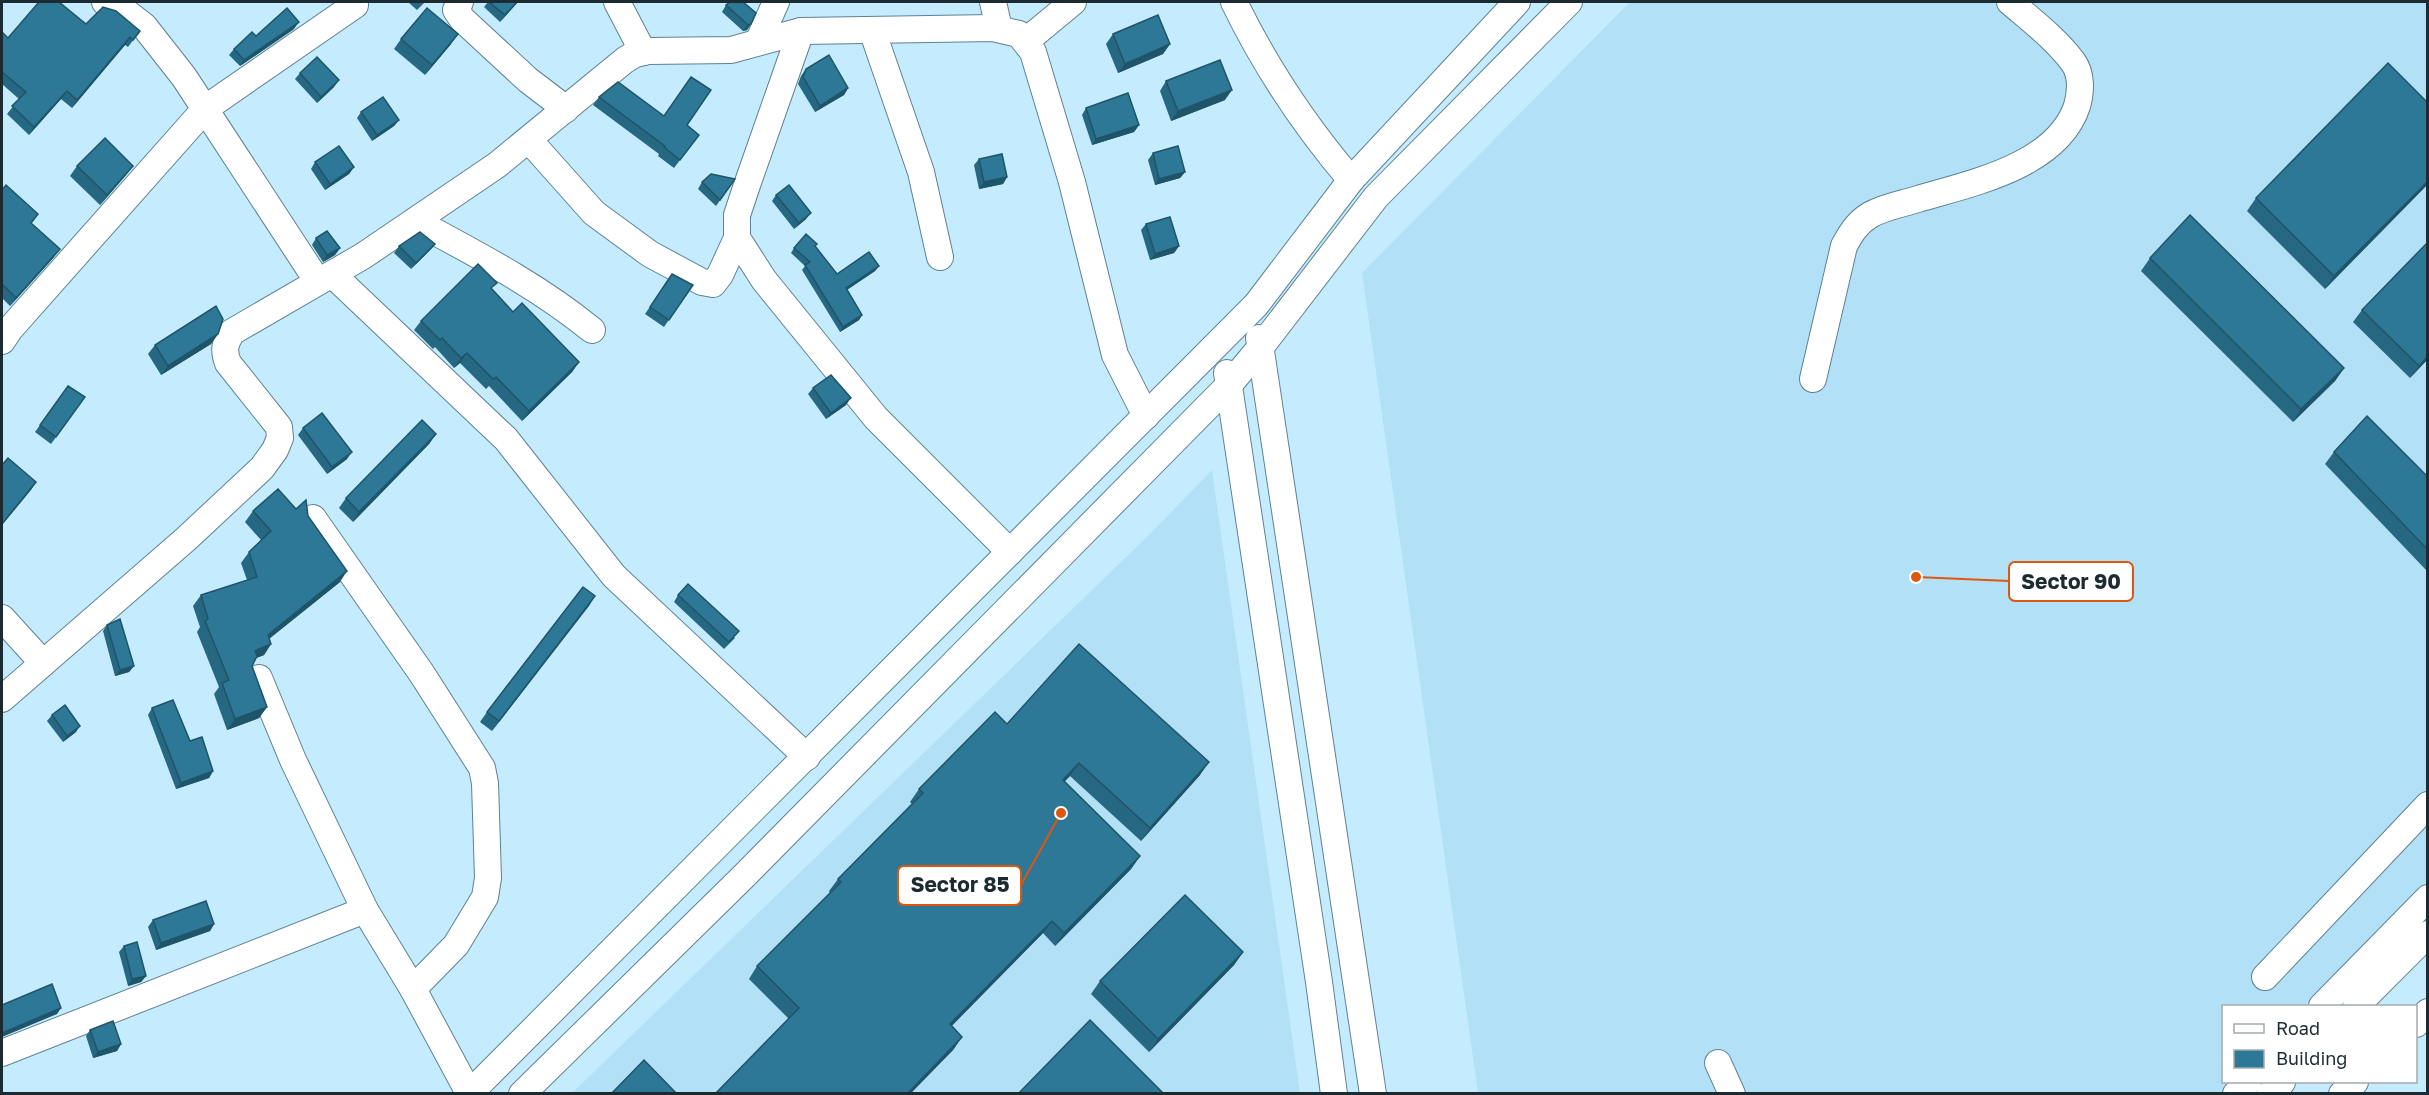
<svg xmlns="http://www.w3.org/2000/svg" width="2429" height="1095" viewBox="0 0 2429 1095" font-family="'Golos Text',sans-serif">
	<style>
		.built { fill: #b2e1f7 }
		.lines { fill: none; stroke-linecap: round; stroke-linejoin: round }
		.minor-casing { stroke: #5d8292; stroke-width: 28 }
		.minor { stroke: #fff; stroke-width: 26 }
		.wall { fill: #266781 }
		.shaded-wall { fill: #1f5469 }
		.building { fill: #2c7896; stroke: #1f5469; stroke-width: 1.5 }
		.leader { fill: none; stroke: #de570e; stroke-width: 2 }
		.callout-dot { fill: #de570e; stroke: #fff; stroke-width: 2 }
		.callout { fill: #fff; stroke: #de570e; stroke-width: 2 }
		.callout-label { font-size: 21px; text-anchor: middle; font-weight: bold; fill: #1c2b32 }
	</style>
	<rect width="100%" height="100%" fill="#c4ecfe"/>
	<g class="built">
		<path d="M1630,2H2427V881L2305,1006H2224V1082H2231L2220,1093H1478L1362,273Z"/>
		<path d="M1212,470L1300,1093L571,1094L1151,533Z"/>
	</g>
	<g class="lines">
		<defs>
			<g id="minor">
				<path d="M105,2L117,5L144,26L184,77L318,282"/>
				<path d="M460,2L456,10L462,19L528,80L566,109"/>
				<path d="M617,2L643,52"/>
				<path d="M993,2L999,29"/>
				<path d="M1234,2C1265,66 1305,126 1351,180"/>
				<path d="M872,30L921,172L940,257"/>
				<path d="M1026,41L1073,2"/>
				<path d="M758,42L776,2"/>
				<path d="M529,140L594,213L650,254L702,282L713,284L720,275L737,238V215L747,185L801,31"/>
				<path d="M415,221C476,254 537,285 592,330"/>
				<path d="M737,238L764,280L876,418L1010,552"/>
				<path d="M332,274L506,439L614,576L807,757"/>
				<path d="M1259,338L1373,1094"/>
				<path d="M2,341L10,329L206,108L355,5L353,2"/>
				<path d="M1227,373L1319,982L1334,1094"/>
				<path d="M1813,379L1844,246C1851,233 1857,223 1870,215C1884,207 1902,204 1918,199C1972,183 2057,166 2077,106C2081,92 2082,74 2073,62C2056,39 2031,20 2010,2"/>
				<path d="M313,518L422,674L482,768L485,783L488,878L485,897L456,945L413,989"/>
				<path d="M2,618L43,663"/>
				<path d="M259,678L293,760L365,910L413,989L469,1093"/>
				<path d="M2,699L186,539L262,468L275,450L280,438L279,427L228,363C223,350 225,343 232,332L363,256L497,165L625,60L635,54L648,51L731,50L801,31L993,28L1019,34L1033,52L1072,182L1115,355L1146,416"/>
				<path d="M2265,977L2428,805"/>
				<path d="M2322,1006L2428,898"/>
				<path d="M2356,1006L2428,934"/>
				<path d="M2416,1024L2428,1012"/>
				<path d="M2,1053L365,910"/>
				<path d="M1718,1063L1732,1094"/>
				<path d="M469,1094L1256,305L1351,180L1517,2"/>
				<path d="M522,1094L743,877L1229,385L1260,348L1376,197L1569,2"/>
				<path d="M2236,1094L2248,1082"/>
				<path d="M2270,1094L2282,1082"/>
				<path d="M2342,1094L2355,1082"/>
			</g>
		</defs>
		<use href="#minor" class="minor-casing"/>
		<use href="#minor" class="minor"/>
	</g>
	<g class="wall">
		<path d="M408,2H425L417,10Z"/>
		<path d="M488,2H518L500,22L484,7Z"/>
		<path d="M726,5L751,24L747,30L743,31L722,12Z"/>
		<path d="M86,24L140,31L128,47L125,45L72,108L61,99L29,135L7,114L19,99L2,84V32L8,38Z"/>
		<path d="M294,29L240,66L229,55L234,49Z"/>
		<path d="M1113,34L1170,44L1163,54L1118,73L1106,44Z"/>
		<path d="M401,39L451,44L425,75L394,49Z"/>
		<path d="M806,69L848,88L844,95L815,112L798,84L801,76Z"/>
		<path d="M300,73L334,87L317,103L295,79Z"/>
		<path d="M1166,81L1225,100L1171,121L1160,91Z"/>
		<path d="M599,97L664,116L687,125L699,135L674,168L658,156L659,154L593,105Z"/>
		<path d="M1086,108L1139,125L1134,132L1092,145L1082,115Z"/>
		<path d="M361,112L399,120L394,126L372,141L357,118Z"/>
		<path d="M1153,153L1185,172L1180,178L1155,185L1148,160Z"/>
		<path d="M979,159L1007,177L1003,184L979,189L974,165Z"/>
		<path d="M315,162L354,167L349,174L325,190L311,169Z"/>
		<path d="M77,166L126,175L100,205L70,176Z"/>
		<path d="M735,179L716,206L698,189L702,182Z"/>
		<path d="M2427,185L2325,289L2247,211L2256,198Z"/>
		<path d="M2,190L32,224L54,257L10,306L2,298Z"/>
		<path d="M776,195L806,219L794,229L772,201Z"/>
		<path d="M1146,224L1179,246L1174,253L1150,260L1141,230Z"/>
		<path d="M316,238L340,248L335,255L323,262L312,245Z"/>
		<path d="M435,244L430,250L411,269L394,253L399,246Z"/>
		<path d="M815,247L837,274L879,266L875,271L847,290L862,315L859,320L840,332L802,270L805,266L791,253L794,248Z"/>
		<path d="M2150,258L2344,368L2335,381L2293,422L2141,271Z"/>
		<path d="M672,274L693,285L664,327L645,314Z"/>
		<path d="M492,289L513,312L579,362L572,372L522,421L489,386L486,389L460,363L454,368L435,347L433,349L414,330L421,321Z"/>
		<path d="M2362,310L2427,360L2410,378L2353,322Z"/>
		<path d="M218,334L211,344L161,375L148,354L155,345Z"/>
		<path d="M68,386L85,397L51,444L35,432Z"/>
		<path d="M813,388L846,405L826,419L808,394Z"/>
		<path d="M303,428L347,459L327,474L298,435Z"/>
		<path d="M436,434L429,444L353,522L339,508L346,498Z"/>
		<path d="M2334,452L2427,476V571L2325,464Z"/>
		<path d="M296,509L308,516L340,582L269,639L271,644L264,655L256,658L252,666L267,707L259,718L227,730L214,694L219,687L197,632L200,627L193,606L201,595L247,580L241,563L249,552L261,540L245,522L253,511Z"/>
		<path d="M678,595L735,638L724,649L674,602Z"/>
		<path d="M595,596L492,731L480,722L487,712Z"/>
		<path d="M107,625L134,666L129,672L115,676L103,631Z"/>
		<path d="M152,708L190,741L213,771L209,778L176,789L148,715Z"/>
		<path d="M52,715L76,732L63,742L47,721Z"/>
		<path d="M1007,724L1200,775L1141,841L1070,776L1064,781L1140,856L1131,869L1055,946L1043,933L951,1026L962,1037L953,1050L910,1094H715L789,1019L749,979L757,966L830,893L829,891L838,879L912,804L910,802L919,789Z"/>
		<path d="M153,920L214,924L210,931L156,950L148,927Z"/>
		<path d="M124,946L146,976L141,982L128,986L119,952Z"/>
		<path d="M1243,952L1234,965L1149,1052L1091,994L1100,981Z"/>
		<path d="M90,1030L121,1044L117,1051L93,1058L86,1036Z"/>
	</g>
	<g class="shaded-wall">
		<path d="M517,2H518L500,22L505,15Z"/>
		<path d="M299,22L294,29L240,66L244,60Z"/>
		<path d="M751,24L747,30L743,31L748,25Z"/>
		<path d="M458,34L451,44L425,75L432,65Z"/>
		<path d="M130,37L125,45L72,108L77,100Z"/>
		<path d="M1170,44L1163,54L1118,73L1125,64Z"/>
		<path d="M339,80L334,87L317,103L321,97Z"/>
		<path d="M848,88L844,95L815,112L820,106Z"/>
		<path d="M1232,90L1225,100L1171,121L1178,111Z"/>
		<path d="M67,91L61,99L29,135L34,127Z"/>
		<path d="M399,120L394,126L372,141L377,135Z"/>
		<path d="M1139,125L1134,132L1092,145L1096,139Z"/>
		<path d="M133,166L126,175L100,205L107,195Z"/>
		<path d="M354,167L349,174L325,190L330,184Z"/>
		<path d="M1185,172L1180,178L1155,185L1159,179Z"/>
		<path d="M1007,177L1003,184L979,189L984,182Z"/>
		<path d="M2427,182V185L2325,289L2334,276Z"/>
		<path d="M811,213L806,219L794,229L799,223Z"/>
		<path d="M435,244L430,250L411,269L416,263Z"/>
		<path d="M1179,246L1174,253L1150,260L1155,254Z"/>
		<path d="M340,248L335,255L323,262L327,255Z"/>
		<path d="M60,249L54,257L10,306L16,298Z"/>
		<path d="M879,266L875,271L842,293L846,288Z"/>
		<path d="M862,315L859,320L840,332L843,327Z"/>
		<path d="M218,334L211,344L161,375L168,366Z"/>
		<path d="M467,353L460,363L454,368L461,358Z"/>
		<path d="M2427,357V360L2410,378L2419,366Z"/>
		<path d="M579,362L572,372L522,421L529,411Z"/>
		<path d="M2344,368L2335,381L2293,422L2301,409Z"/>
		<path d="M851,398L846,405L826,419L831,413Z"/>
		<path d="M436,434L429,444L353,522L359,512Z"/>
		<path d="M352,452L347,459L327,474L332,467Z"/>
		<path d="M36,482L31,490L2,525V524Z"/>
		<path d="M347,571L340,582L260,646L268,635Z"/>
		<path d="M595,596L589,606L492,731L499,721Z"/>
		<path d="M271,644L264,655L247,662L255,651Z"/>
		<path d="M134,666L129,672L115,676L120,670Z"/>
		<path d="M267,707L259,718L227,730L235,719Z"/>
		<path d="M80,726L76,732L63,742L67,736Z"/>
		<path d="M1209,762L1200,775L1141,841L1150,828Z"/>
		<path d="M1079,763L1070,776L1054,793L1063,780Z"/>
		<path d="M213,771L209,778L176,789L181,783Z"/>
		<path d="M1140,856L1131,869L1055,946L1064,933Z"/>
		<path d="M1052,921L1043,933L941,1037L950,1024Z"/>
		<path d="M214,924L210,931L156,950L161,943Z"/>
		<path d="M1243,952L1234,965L1149,1052L1158,1039Z"/>
		<path d="M146,976L141,982L128,986L132,979Z"/>
		<path d="M61,1008L57,1014L2,1037V1033Z"/>
		<path d="M962,1037L953,1050L910,1094H907Z"/>
		<path d="M121,1044L117,1051L93,1058L98,1052Z"/>
	</g>
	<g class="building">
		<path d="M39,2H59L86,24L103,7L116,11L140,31L133,40L130,37L77,100L67,91L34,127L12,106L26,92L2,72V32L8,38Z"/>
		<path d="M489,2H517L505,15Z"/>
		<path d="M730,2H743L756,13L751,24L748,25L726,5Z"/>
		<path d="M287,8L299,22L244,60L234,49L252,32L256,36Z"/>
		<path d="M427,8L458,34L432,65L401,39Z"/>
		<path d="M1158,15L1170,44L1125,64L1113,34Z"/>
		<path d="M829,55L848,88L820,106L803,77L806,69Z"/>
		<path d="M317,57L339,80L321,97L300,73Z"/>
		<path d="M1220,60L1232,90L1178,111L1166,81Z"/>
		<path d="M2388,63L2427,102V182L2334,276L2256,198Z"/>
		<path d="M691,77L711,90L687,125L699,135L680,160L664,147L665,146L599,97L618,82L664,116Z"/>
		<path d="M1128,93L1139,125L1096,139L1086,108Z"/>
		<path d="M383,97L399,120L377,135L361,112Z"/>
		<path d="M105,138L133,166L107,195L77,166Z"/>
		<path d="M339,146L354,167L330,184L315,162Z"/>
		<path d="M1178,146L1185,172L1159,179L1153,153Z"/>
		<path d="M1002,154L1007,177L984,182L979,159Z"/>
		<path d="M711,174L735,179L720,200L702,182Z"/>
		<path d="M6,185L38,214L31,223L60,249L16,298L2,284V190Z"/>
		<path d="M789,185L811,213L799,223L776,195Z"/>
		<path d="M2190,215L2344,368L2301,409L2150,258Z"/>
		<path d="M1170,217L1179,246L1155,254L1146,224Z"/>
		<path d="M327,231L340,248L327,255L316,238Z"/>
		<path d="M420,232L435,244L416,263L399,246Z"/>
		<path d="M806,234L817,244L815,246L837,274L869,252L879,266L846,288L862,315L843,327L805,265L810,262L794,248Z"/>
		<path d="M2427,243V357L2419,366L2362,310Z"/>
		<path d="M478,264L497,283L491,288L513,312L522,303L579,362L529,411L496,377L493,379L467,353L461,358L442,338L440,340L421,321Z"/>
		<path d="M672,274L693,285L669,320L650,307Z"/>
		<path d="M216,306L223,319L218,334L168,366L155,345Z"/>
		<path d="M831,375L851,398L831,413L813,388Z"/>
		<path d="M68,386L85,397L56,437L40,425Z"/>
		<path d="M322,413L352,452L332,467L303,428Z"/>
		<path d="M2367,416L2427,476V549L2334,452Z"/>
		<path d="M422,420L436,434L359,512L346,498Z"/>
		<path d="M8,458L36,482L2,524V465Z"/>
		<path d="M278,489L296,509L306,500L308,516L347,571L268,635L271,644L255,651L257,656L252,666L267,707L235,719L222,683L229,680L205,621L208,619L201,595L257,577L249,552L271,531L253,511Z"/>
		<path d="M688,584L739,631L729,642L678,595Z"/>
		<path d="M583,587L595,596L499,721L487,712Z"/>
		<path d="M120,619L134,666L120,670L107,625Z"/>
		<path d="M1079,644L1209,762L1150,828L1079,763L1063,780L1140,856L1064,933L1052,921L950,1024L962,1037L907,1094H715L799,1008L757,966L841,882L838,879L923,793L919,789L995,712L1007,724Z"/>
		<path d="M173,700L190,741L202,737L213,771L181,783L152,708Z"/>
		<path d="M65,705L80,726L67,736L52,715Z"/>
		<path d="M1185,895L1243,952L1158,1039L1100,981Z"/>
		<path d="M206,901L214,924L161,943L153,920Z"/>
		<path d="M137,942L146,976L132,979L124,946Z"/>
		<path d="M52,984L61,1008L2,1033V1005Z"/>
		<path d="M1090,1020L1164,1094H1018Z"/>
		<path d="M113,1021L121,1044L98,1052L90,1030Z"/>
		<path d="M644,1060L677,1094H611Z"/>
	</g>
	<path class="leader" d="M1916 577L2009 581M1061 813L1021 885"/>
	<g class="callout-dot">
		<circle cx="1916" cy="577" r="6"/>
		<circle cx="1061" cy="813" r="6"/>
	</g>
	<g class="callout">
		<rect x="2009" y="562" width="124" height="39" rx="6"/>
		<rect x="898" y="866" width="123" height="39" rx="6"/>
	</g>
	<g class="callout-label">
		<text x="2071" y="589">Sector 90</text>
		<text x="960" y="892">Sector 85</text>
	</g>
	<rect width="2429" height="1095" fill="none" stroke="#1c2b32" stroke-width="6"/>
	<rect x="2222" y="1005" width="195" height="78" fill="#ffffff" stroke="#a4aaad" stroke-width="1.5"/>
	<rect x="2234" y="1024" width="30" height="9" fill="#ffffff" stroke="#a4aaad" stroke-width="1.5"/>
	<text x="2276" y="1035" font-size="18" fill="#1c2b32">Road</text>
	<rect x="2234" y="1050" width="30" height="18" fill="#2c7896" stroke="#a4aaad" stroke-width="1.5"/>
	<text x="2276" y="1065" font-size="18" fill="#1c2b32">Building</text>
</svg>
